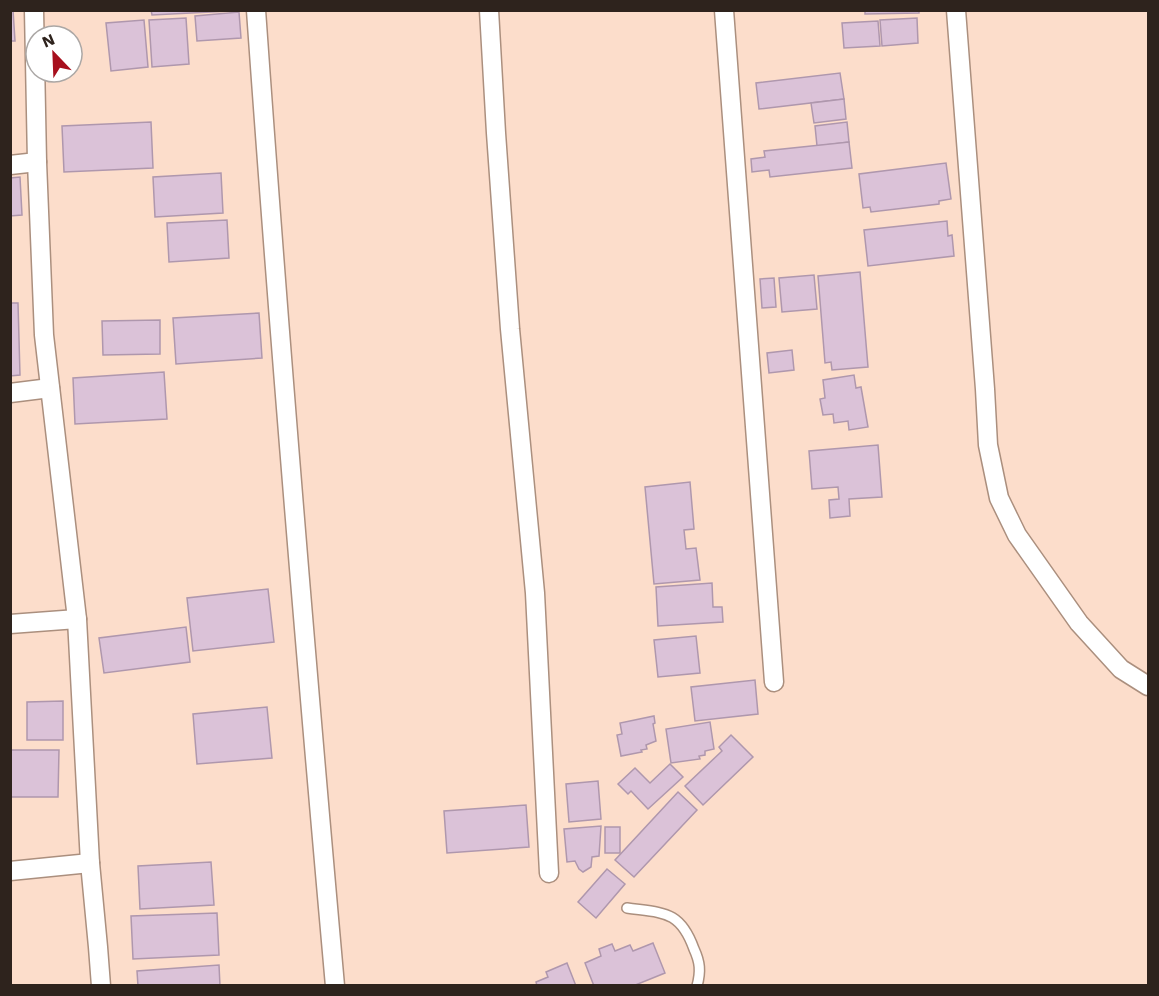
<svg xmlns="http://www.w3.org/2000/svg" width="1159" height="996" viewBox="0 0 1159 996" font-family="'Work Sans',sans-serif">
	<style>
		.building { fill: #dbc2d8; stroke: #af97ad; stroke-width: 1.5 }
		.lines { fill: none; stroke-linecap: round; stroke-linejoin: round }
		.lane-casing { stroke: #ab8f7e; stroke-width: 12 }
		.street-casing { stroke: #ab8f7e; stroke-width: 21 }
		.lane { stroke: #fff; stroke-width: 9 }
		.street { stroke: #fff; stroke-width: 18 }
	</style>
	<rect width="100%" height="100%" fill="#fcddcb"/>
	<g class="building">
		<path d="M10,10H13L15,41H10Z"/>
		<path d="M151,10H230V11L152,15Z"/>
		<path d="M865,10H919V13L865,14Z"/>
		<path d="M239,12L241,38L197,41L195,16Z"/>
		<path d="M186,18L189,64L152,67L149,20Z"/>
		<path d="M917,18L918,43L882,46L880,20Z"/>
		<path d="M144,20L148,67L111,71L106,23Z"/>
		<path d="M878,21L880,46L844,48L842,23Z"/>
		<path d="M840,73L844,99L759,109L756,83Z"/>
		<path d="M844,99L846,119L814,123L811,103Z"/>
		<path d="M151,122L153,168L64,172L62,126Z"/>
		<path d="M847,122L849,142L817,146L815,126Z"/>
		<path d="M849,142L852,168L770,177L769,170L752,172L751,159L765,157L764,151Z"/>
		<path d="M946,163L951,199L939,201V204L871,212L870,207L863,208L859,174Z"/>
		<path d="M221,173L223,213L155,217L153,177Z"/>
		<path d="M20,177L22,215L10,216V178Z"/>
		<path d="M227,220L229,258L169,262L167,223Z"/>
		<path d="M947,221L948,236L952,235L954,256L868,266L864,230Z"/>
		<path d="M860,272L868,367L832,370L831,362L825,363L818,276Z"/>
		<path d="M814,275L817,309L782,312L779,278Z"/>
		<path d="M774,278L776,307L762,308L760,279Z"/>
		<path d="M10,303H18L20,375L10,376Z"/>
		<path d="M259,313L262,358L176,364L173,318Z"/>
		<path d="M160,320V354L103,355L102,321Z"/>
		<path d="M792,350L794,370L769,373L767,353Z"/>
		<path d="M164,372L167,419L75,424L73,378Z"/>
		<path d="M854,375L856,388L861,387L868,427L849,430L848,421L834,423L833,414L823,415L820,399L825,398L823,380Z"/>
		<path d="M878,445L882,497L849,499L850,516L830,518L829,500L839,499L838,487L812,489L809,451Z"/>
		<path d="M690,482L694,529L684,530L686,549L696,548L700,580L654,584L645,487Z"/>
		<path d="M712,583L713,607H722L723,622L658,626L656,587Z"/>
		<path d="M268,589L274,642L193,651L187,598Z"/>
		<path d="M186,627L190,662L104,673L99,638Z"/>
		<path d="M696,636L700,673L658,677L654,640Z"/>
		<path d="M755,680L758,714L695,721L691,687Z"/>
		<path d="M63,701V740H27V702Z"/>
		<path d="M267,707L272,758L197,764L193,714Z"/>
		<path d="M654,716L655,723L653,724L656,741L646,745L647,749L641,750L642,752L621,756L617,735L622,734L620,723Z"/>
		<path d="M710,722L714,749L705,751V755L699,756L700,759L671,763L666,729Z"/>
		<path d="M731,735L753,757L703,805L685,786L722,751L719,747Z"/>
		<path d="M10,750H59L58,797H10Z"/>
		<path d="M670,764L683,777L648,809L631,791L628,794L618,784L635,768L650,783Z"/>
		<path d="M598,781L601,819L569,822L566,784Z"/>
		<path d="M678,792L697,810L634,877L615,860Z"/>
		<path d="M526,805L529,847L447,853L444,811Z"/>
		<path d="M601,826L599,856L592,857L591,867L583,872L579,869L575,861L567,862L564,829Z"/>
		<rect x="605" y="827" width="15" height="26"/>
		<path d="M211,862L214,905L140,909L138,866Z"/>
		<path d="M607,869L625,884L596,918L578,902Z"/>
		<path d="M217,913L219,955L133,959L131,916Z"/>
		<path d="M653,943L665,973L633,986H594L585,963L601,956L599,949L612,944L615,951L630,945L633,951Z"/>
		<path d="M567,963L576,986H537L536,982L548,977L546,972Z"/>
		<path d="M219,965L220,986H138L137,971Z"/>
	</g>
	<g class="lines">
		<defs>
			<path id="lane" d="M627,908C663,913 680,910 694,949C700,962 701,971 697,986"/>
			<g id="street">
				<path d="M34,10L37,162L44,335L77,619L90,863L98,947L101,986"/>
				<path d="M256,10C279,336 306,661 335,986"/>
				<path d="M489,10L496,133L510,329L535,593L549,873"/>
				<path d="M724,10L774,682"/>
				<path d="M956,10L985,389L988,445L999,498L1017,535L1079,623L1121,669L1148,686"/>
				<path d="M10,165L37,162"/>
				<path d="M10,393L50,388"/>
				<path d="M10,624L77,619"/>
				<path d="M10,871L90,863"/>
			</g>
		</defs>
		<use href="#lane" class="lane-casing"/>
		<use href="#street" class="street-casing"/>
		<use href="#lane" class="lane"/>
		<use href="#street" class="street"/>
	</g>
	<rect width="1159" height="996" fill="none" stroke="#2e231d" stroke-width="24"/>
	<g transform="translate(54 54) rotate(337)"><circle r="28" fill="#ffffff" stroke="#aba7a5" stroke-width="1.5"/>
	<path d="M0-4.5L10 22L0 15L-10 22Z" fill="#a70f1d"/>
	<text y="-9" font-size="16" font-weight="bold" text-anchor="middle" fill="#2e231d">N</text>
	</g>
</svg>
